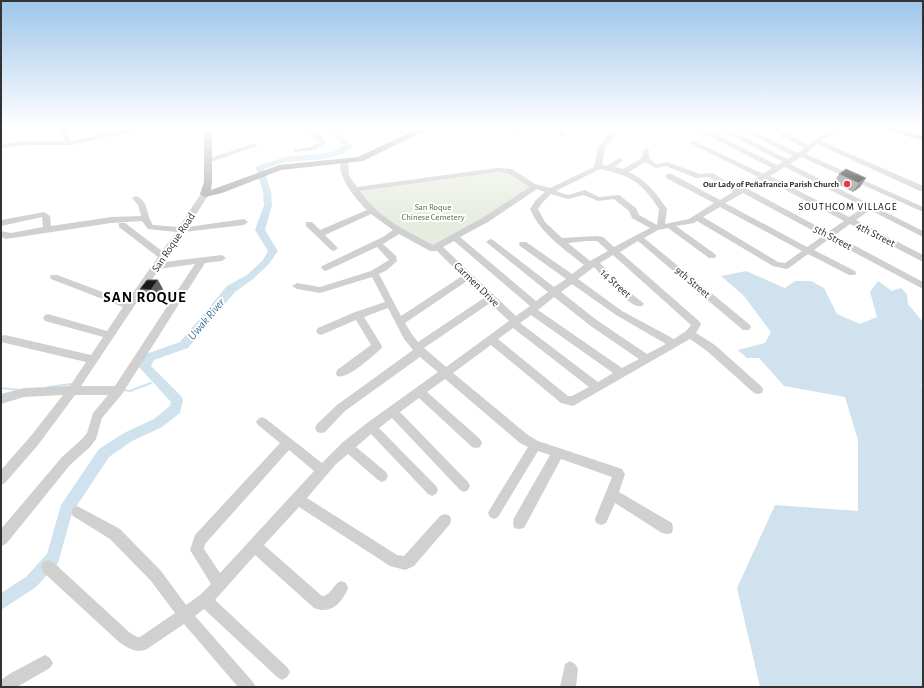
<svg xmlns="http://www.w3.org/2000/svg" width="924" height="688" viewBox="0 0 924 688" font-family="'Alegreya Sans',sans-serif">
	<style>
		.green { fill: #e6ecdf }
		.water { fill: #cfe2ee }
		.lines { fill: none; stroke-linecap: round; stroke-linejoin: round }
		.stream { stroke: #cfe2ee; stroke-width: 2 }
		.river { fill: #cfe2ee; fill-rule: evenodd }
		.minor { fill: #d0d0d0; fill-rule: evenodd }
		.major { fill: #ababab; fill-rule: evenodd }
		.wall { fill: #8c8c8c }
		.shaded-wall { fill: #5f5f5f }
		.building { fill: #1a1a1a; stroke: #5f5f5f }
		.poi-dot { fill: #e63946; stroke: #fff; stroke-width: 1.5 }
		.labels { text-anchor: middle; stroke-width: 4; stroke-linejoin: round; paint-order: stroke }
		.far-poi-label { font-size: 9px; font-weight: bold; fill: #333; stroke: #fff; text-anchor: end }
		.far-park-label { font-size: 9px; fill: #56703f; stroke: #fff }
		.far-neighbourhood-label { font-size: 10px; letter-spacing: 1px; fill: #000; stroke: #fff }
		.street-label { font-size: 11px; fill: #333; stroke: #fff }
		.water-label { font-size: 12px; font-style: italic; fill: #3f7597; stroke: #fff }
		.district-label { font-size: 15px; font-weight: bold; letter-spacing: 1px; fill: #000; stroke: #fff }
	</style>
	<rect width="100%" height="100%" fill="#fff"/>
	<path class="green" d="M490,172L506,173L532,187L458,233L431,248L381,218L360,191Z"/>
	<path class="water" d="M746,271L785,288L795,281H811L824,288L837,314L860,324L877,317L870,292L878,281L892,291L901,288L907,294L908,304L923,322V383L921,385L923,388V687H760L737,588L775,505L858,511V440L845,397L784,386L759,358H747L738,350L765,343L771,332L744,296L721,276Z"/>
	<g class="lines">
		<g class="stream">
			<path d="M48,387L72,384"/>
			<path d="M1,388L20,390"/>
			<path d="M123,390L130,391L151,383"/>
		</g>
		<path class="river" d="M339,127H347L339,134L353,146C338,162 308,159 288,162C280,163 272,166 264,169L271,192L272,205L265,230L278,251L269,264L253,279L235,292L188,348L154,360L151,366L181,396L183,400L180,413L162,427L132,441L109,457L72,513L58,563L36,587L1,610V593L26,577L47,554L61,505L99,449L124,433L154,419L170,406L171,402L139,367L146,354L180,342L227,286L247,275L263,260L268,251L255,230L264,205L263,192L256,168L257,166C267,163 277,159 287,157C306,154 327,157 344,146L330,134Z"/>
		<g class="minor">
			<path d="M59,127H79L67,132L71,141L138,127H152L72,145H27L1,148V144L27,141H64Z"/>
			<path d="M303,127H310L327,142L315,150L294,152V150L311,147L320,142Z"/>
			<path d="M391,127H399L412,136L407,137Z"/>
			<path d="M521,127H544L515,132L512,130Z"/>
			<path d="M559,127H565V137L560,136Z"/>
			<path d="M615,127H621L605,148L602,165L607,166L619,158L623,160L615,167L623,169L642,158L643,150L646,148L649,150V158L656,164L667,162L700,174L713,173L738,189L758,177L690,143V141H694L763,174L772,168L695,129L694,127H701L777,165L783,162L715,127H724L788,159L793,156L736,127H745L798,153L804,148L766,127H775L808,145C819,136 832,127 846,127L821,141L923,186V191H920L817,144L806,154L923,207V212L801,157L790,164L923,231V237L870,210L856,220L923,255V262L850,224L835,235L923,282V289L829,239L814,250L855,271L856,273L855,275H849L808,254L789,268L786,269L773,266L697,221L694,223L676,226L715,254L716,256L715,258H709L668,228L658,230L644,238L749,324L751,327L749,330H743L638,241L620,252L699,321L701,324L696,333L715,345L762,387L763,390L762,393L758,394L754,393L707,351L690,339L573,406L561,403L491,345L453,373L528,435L538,441L622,469L625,474L619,492L672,523L673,528L672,533L667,534L662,533L615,503L606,523L601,525L596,523L595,519L612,477L561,459L524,528L519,529L514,528L513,523L514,518L550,455L538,451L498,517L494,519L490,517L488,513L490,509L528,447L520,443L445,379L427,392L480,439L482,443L480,447L476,448L472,447L419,398L400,412L468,482L470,486L468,490L464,492L460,490L392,418L379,428L436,486L438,490L436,494L432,496L428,494L371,434L356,447L386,472L388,476L386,480L382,482L378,480L348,454L336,464L307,498L397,555L404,556L440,516L445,514L450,516L451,520L450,524L414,566L405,570L390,566L299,507L264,545L322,596C331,596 333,584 341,581L346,583L348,588C342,603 331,615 314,608L255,555L215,600L287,667L290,672L287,677L282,680L277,677L204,609L195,616L253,682L256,687H238L184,624L147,649C136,654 128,648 119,642L43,572L41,567L43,562L48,560L53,562L129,632L137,637H140L175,613L151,581L110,539L73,516L71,512L73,508L77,506L81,508L120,529L161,571L186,605L200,595L211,584L190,550L195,535L280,443L258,425L256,422L258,419L262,417L266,419L322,463L343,442L367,423L438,372L420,357L345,411L325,432L321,433L317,432L315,428L317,424L337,405L413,350L404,339L388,308L364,317L382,346L381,349C372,356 348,380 337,376L336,373L337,370L371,345L356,320L321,335L318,334L316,331L318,328L355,312L385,302L372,277L320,293L297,289L292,286L297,283L320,287L371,271L389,260L377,247L328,270L325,271L321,268L322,266L383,237L393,230L371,214L325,235L338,248L334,251L331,250L306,226V222H312L320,230L367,210C356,199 336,176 341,160H347L348,162L349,176L357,187L497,168L512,169L535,184L550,188L594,167L598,148ZM645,162L656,168L666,166L696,178L709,177L733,192L720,200L672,174H666V178L714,203L689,219L665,224L667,209C656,193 646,180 629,172ZM785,167L864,207L849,217L770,176ZM600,169C631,176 641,181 659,209L657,225L639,215L636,208L619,195L599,197L585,190L568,195L556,191ZM497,172L507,173L530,187L482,218L433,245C403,229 381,220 360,191ZM765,179L844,221L828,232L748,189ZM537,189L545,192L536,200L530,209C540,233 564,249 584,265L572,274L526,242H520L519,244L520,246L566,279L554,287L493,240L490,239L486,242L548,292L536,301L460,237L488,222ZM743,193L823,236L807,247L725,203ZM551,194L568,199L584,195L598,201L614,199L629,211L632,218L650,228L614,247L603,237L597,236L562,238L545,222L538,209L542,203ZM720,207L802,251L785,263L778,262L703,217ZM399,234L430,251H437L462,276L401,316L379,274L387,270L397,261L396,256L383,244ZM454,241L530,306L516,316L443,247ZM587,241H597L608,251L590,261L568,243ZM613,255L691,325L686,331L674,339L622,311L578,279L594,267C602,276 631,310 642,306L644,304L642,302L623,287L600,263ZM467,281L484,298L418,342L411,333L405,323ZM572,284L616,315L666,344L647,354L598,321L561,292ZM554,297L592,327L639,359L622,368L538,310ZM490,303L509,321L446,367L424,348ZM531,315L613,373L598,382L520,323ZM513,328L589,387L572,396H568L498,339ZM289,450L314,471L220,573L204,549L205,544Z"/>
			<path d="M255,143L258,145L257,146L211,162H205L204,160Z"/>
			<path d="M202,192H205L209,194L188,227L244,219L248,222L244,225L184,232L164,262L222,255L226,258L222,261L205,263L122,394L102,418L96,439L90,447L70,465L6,544L1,546V529L62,457L82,439L87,433L93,413L108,395H75L38,445L5,483L1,485V470L30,437L63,395L24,397L1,404V394L24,388L70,386L86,362L5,343L1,342V336L5,335L91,355L103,337L45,321L43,318L45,315L48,314L107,331L123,307L51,279L50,277L51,275H57L127,301L158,257L119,227V223H125L162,251L176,232L148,229L142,221L111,223L6,239L1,237V231L11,233L43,227L42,217L1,226V220L44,212L50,216L51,226L111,217L141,216L138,205L132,198L136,196C149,200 146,216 153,225L179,227ZM195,264L115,386H81L159,269Z"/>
			<path d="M45,655L50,658L53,663L50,668L17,687H1V680L11,673Z"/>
			<path d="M570,661L575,664L578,669L576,687H560L565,664Z"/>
		</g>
		<g class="major">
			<path d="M204,127H212V182L211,190L279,165L358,157L421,127H432L363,161L281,170L222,193L205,197L200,194L204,182Z"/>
			<path d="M878,127H892L923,136V141Z"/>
		</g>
	</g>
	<g class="wall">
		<path d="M839,174L866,178L860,187L853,192L834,182Z"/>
		<path d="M140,289H163L157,298L146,297Z"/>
	</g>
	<g class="shaded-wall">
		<path d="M866,178L860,187L853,192L859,183Z"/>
		<path d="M158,280L163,289L157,298L151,290Z"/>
	</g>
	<g class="building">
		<path d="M846,169L866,178L859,183L839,174Z"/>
		<path d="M147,280H158L151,290L140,289Z"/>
	</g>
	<linearGradient id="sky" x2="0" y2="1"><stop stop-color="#9ec6ea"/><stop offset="0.57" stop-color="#fff"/><stop offset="1" stop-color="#fff" stop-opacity="0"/></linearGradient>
	<rect width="924" height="224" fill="url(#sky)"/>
	<circle class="poi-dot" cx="847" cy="184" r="4"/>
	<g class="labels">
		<g class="far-poi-label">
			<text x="839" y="187">Our Lady of Peñafrancia Parish Church</text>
		</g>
		<g class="far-park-label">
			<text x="433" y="210">San Roque<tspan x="433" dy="10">Chinese Cemetery</tspan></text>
		</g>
		<g class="far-neighbourhood-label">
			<text x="848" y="210">SOUTHCOM VILLAGE</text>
		</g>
		<g class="street-label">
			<text transform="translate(876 234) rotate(27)" y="4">4th Street</text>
			<text transform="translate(833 237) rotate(28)" y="4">5th Street</text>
			<text transform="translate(173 242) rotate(-56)" y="4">San Roque Road</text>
			<text transform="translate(693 282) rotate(40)" y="4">9th Street</text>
			<text transform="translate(616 283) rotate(43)" y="4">14 Street</text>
			<text transform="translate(477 284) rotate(44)" y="4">Carmen Drive</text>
		</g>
		<g class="water-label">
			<text transform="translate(206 319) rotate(-50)" y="4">Uwak River</text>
		</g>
		<g class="district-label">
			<text x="145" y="302">SAN ROQUE</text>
		</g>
	</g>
	<rect width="924" height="688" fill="none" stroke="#333333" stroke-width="4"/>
</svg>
